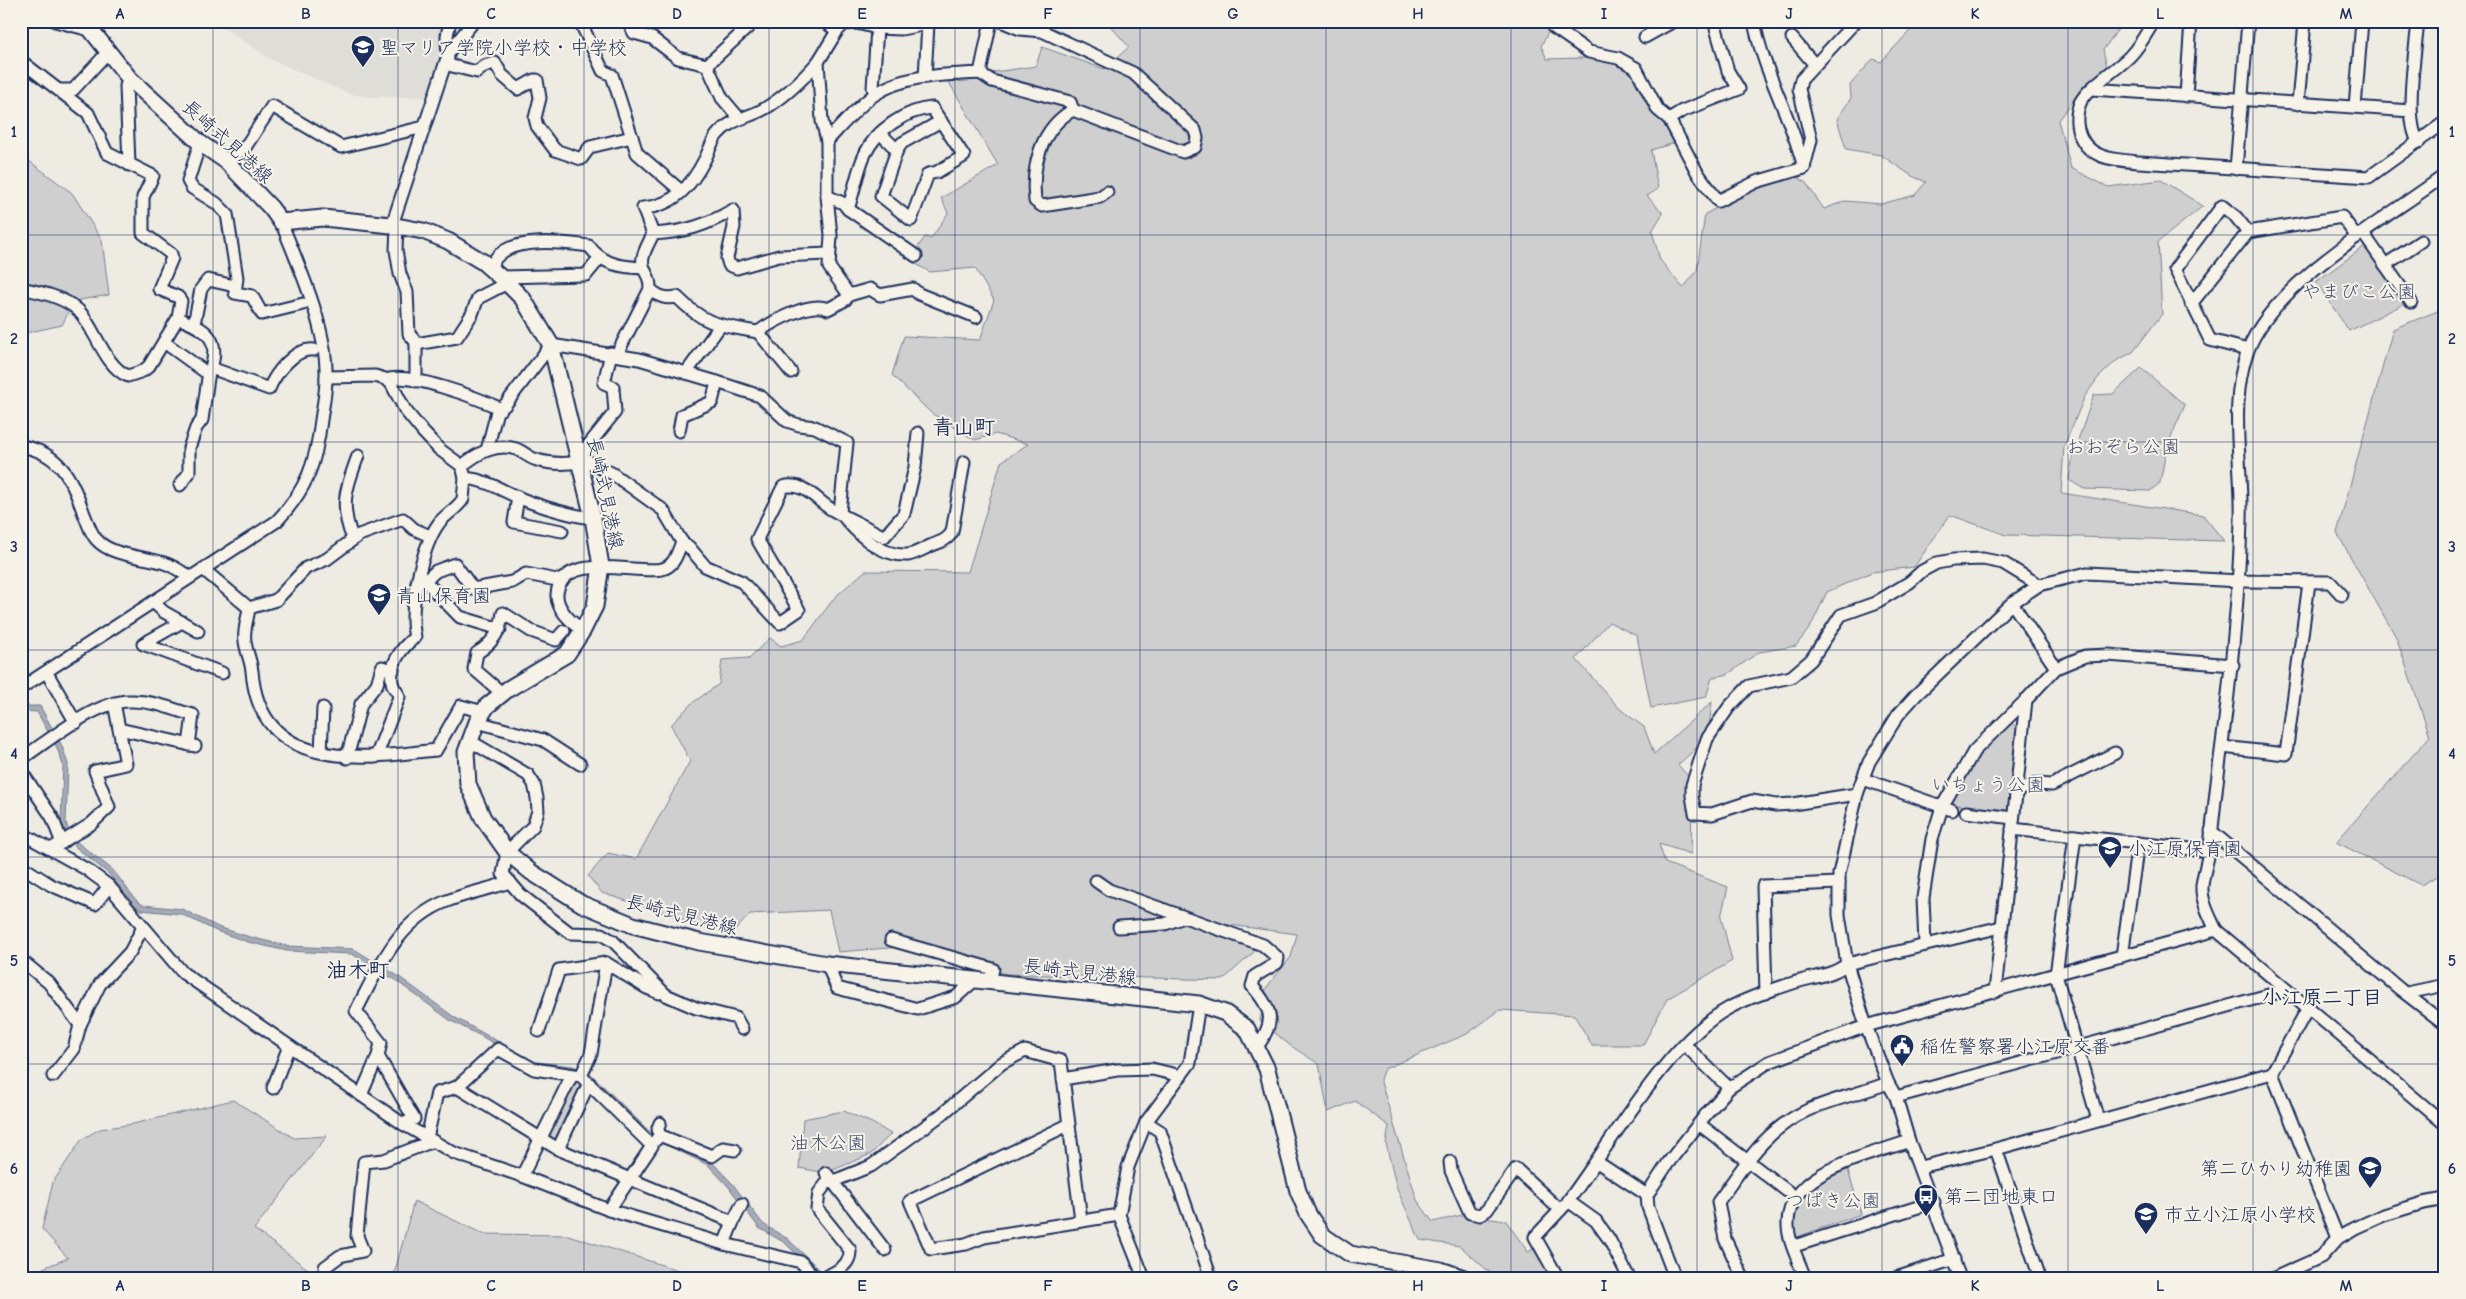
<svg xmlns="http://www.w3.org/2000/svg" width="2466" height="1299" viewBox="0 0 2466 1299" font-family="'Comic Neue','Klee One',sans-serif">
	<style>
		.built { fill: #deddd8 }
		.green { fill: #cfcfcf; stroke: #757f96 }
		.water { fill: #a6abb5; stroke: #6e7992 }
		.lines { fill: none; stroke-linecap: round; stroke-linejoin: round }
		.minor-casing { stroke: #1b2f5e; stroke-width: 15 }
		.major-casing { stroke: #1b2f5e; stroke-width: 19 }
		.minor { stroke: #f7f3e8; stroke-width: 11 }
		.major { stroke: #f7f3e8; stroke-width: 15 }
		.grid { fill: none; stroke: #1b2f5e; stroke-width: 1; stroke-opacity: 0.55 }
		.labels { text-anchor: middle; stroke-width: 4; stroke-linejoin: round; paint-order: stroke }
		.poi-label { font-size: 19px; fill: #1b2f5e; stroke: #f7f3e8; text-anchor: start }
		.street-label { font-size: 19px; fill: #1b2f5e; stroke: #f7f3e8 }
		.park-label { font-size: 19px; fill: #3f4f75; stroke: #f7f3e8 }
		.neighbourhood-label { font-size: 20px; font-weight: bold; fill: #1b2f5e; stroke: #f7f3e8 }
		.quarter-label { font-size: 21px; font-weight: bold; fill: #1b2f5e; stroke: #f7f3e8 }
		.neatline { fill: none; stroke: #1b2f5e; stroke-width: 2 }
		.grid-label { font-size: 16px; text-anchor: middle; font-weight: bold; fill: #1b2f5e }
	</style>
	<rect width="100%" height="100%" fill="#eeebe2"/>
	<filter id="ink" filterUnits="userSpaceOnUse"><feTurbulence type="fractalNoise" baseFrequency=".02" numOctaves="2"/><feDisplacementMap in="SourceGraphic" scale="10" xChannelSelector="R" yChannelSelector="G"/><feConvolveMatrix kernelMatrix="1 2 1 2 8 2 1 2 1" color-interpolation-filters="sRGB"/></filter>
	<g filter="url(#ink)">
		<path class="built" d="M214,21H444L440,55L426,97H372L349,94L270,59Z"/>
		<g class="green">
			<path d="M1106,21H1554L1541,46L1547,59L1615,57L1643,81L1674,143L1651,150L1658,189L1647,196L1663,213L1652,231L1660,260L1683,288L1697,271L1705,214L1790,171L1806,183L1824,209L1845,201L1881,204L1915,195L1926,182L1912,176L1881,155L1846,149L1837,119L1851,98L1850,85L1873,59L1881,62L1919,21H2124L2103,50L2109,75L2087,82L2058,120L2071,168L2108,187L2161,180L2203,206L2158,242L2162,314L2133,352L2116,361L2098,378L2085,396L2064,446L2061,493L2203,515L2224,541L2006,535L1950,515L1914,567L1872,572L1827,592L1811,626L1796,646L1759,652L1728,674L1712,678L1706,697L1651,708L1637,636L1609,622L1576,659L1620,709L1644,727L1654,754L1712,702L1708,737L1678,765L1698,787L1692,796L1691,854L1659,844L1665,863L1728,887L1721,917L1732,961L1667,999L1643,1045H1592L1574,1015L1500,1010L1467,1034L1384,1069L1380,1079L1417,1200L1433,1222L1462,1215L1506,1221L1528,1252L1545,1243L1552,1278H1496L1460,1246L1420,1240L1397,1189L1386,1144L1389,1126L1355,1101L1328,1112L1319,1064L1291,1046L1260,1021L1266,988L1291,957L1297,934L1222,924L1256,950L1223,980L1006,974L901,947L838,952L829,910L750,914L731,935L602,893L588,876L608,853L636,859L690,761L671,725L691,704L719,684L722,660L749,658L770,638L781,646L803,640L835,597L865,571L968,572L1001,462L1028,444L996,434L975,440L931,413L892,375L904,336L980,340L994,300L975,268L930,272L909,260L925,237L931,239L948,213L941,198L998,165L947,79L1036,66L1042,47L1104,69L1129,47Z"/>
			<path d="M21,155L72,193L102,240L109,295L74,301L62,325L21,334Z"/>
			<path d="M2366,245L2404,304L2349,331L2316,282Z"/>
			<path d="M2445,308V872L2421,885L2336,842L2430,736L2396,637L2337,533L2393,329Z"/>
			<path d="M2141,368L2185,405L2167,446L2160,483L2150,491L2084,489L2069,480L2073,454L2094,395L2113,394Z"/>
			<path d="M2011,722L2018,729L2007,813L1950,804L1952,797L1978,756Z"/>
			<path d="M575,1079L583,1084L557,1142L547,1137Z"/>
			<path d="M233,1100L294,1138L327,1136L254,1229L320,1278H30L43,1268L68,1258L42,1229L53,1182L82,1139L100,1129L133,1124Z"/>
			<path d="M844,1111L872,1123L891,1134L871,1154L826,1173L799,1168L803,1119Z"/>
			<path d="M1848,1170L1861,1214L1797,1237C1789,1221 1801,1194 1815,1184C1825,1177 1836,1174 1848,1170Z"/>
			<path d="M414,1201L483,1234L568,1235L703,1278H393Z"/>
		</g>
		<path class="water" d="M21,706H40L62,746L68,764L66,822L69,833L77,842L113,870L136,900L143,905L182,909L218,927L250,937L287,946L354,949L398,976L454,1017L535,1062L573,1066L590,1073L649,1131L711,1161L732,1183L763,1224L788,1239L819,1269L824,1278L815,1272L785,1243L759,1228L728,1186L708,1165L646,1135L587,1078L533,1066L481,1036L451,1021L395,980L352,954L287,951L248,942L216,931L181,914L141,910L132,904L109,874L73,845L65,835L61,823L63,765L57,748L37,712L21,711Z"/>
		<g class="lines">
			<defs>
				<g id="minor">
					<path d="M55,21L90,30"/>
					<path d="M450,21L447,36L448,65L477,72L484,66L495,63L502,75L518,89L534,80H537L540,98L535,118L537,126L555,150L581,159L590,147L632,137"/>
					<path d="M580,21L603,71L612,75L637,153L681,191"/>
					<path d="M628,21L634,33L652,38L678,58L707,65L755,21"/>
					<path d="M824,21L837,31"/>
					<path d="M1556,21L1553,27L1589,52L1618,58L1636,68L1658,110L1669,119"/>
					<path d="M1714,21L1728,71L1739,89L1682,111L1669,119L1697,172L1718,201L1756,182L1804,168"/>
					<path d="M1754,21C1763,72 1792,118 1804,168"/>
					<path d="M2154,21C2147,32 2140,46 2130,56C2117,70 2088,86 2080,103C2077,111 2076,121 2078,129C2085,159 2114,160 2139,162L2369,177L2445,122"/>
					<path d="M2418,21C2416,48 2403,122 2419,142"/>
					<path d="M1645,37L1674,21"/>
					<path d="M1792,38L1815,65"/>
					<path d="M21,61L88,113L107,153L153,176L143,197V233L171,254L172,258L159,289L178,297L181,301L178,318L149,366L143,371L128,376C105,367 95,328 79,311C65,297 40,292 21,288"/>
					<path d="M707,65L722,98L739,118"/>
					<path d="M980,73L992,81L1070,102L1073,110L1183,152L1195,147L1197,138L1195,130L1133,73L1042,31L1020,29L1001,21"/>
					<path d="M925,77L928,24L901,29L877,28L857,23L844,24L837,31L818,62L822,121L827,141V196L831,235L829,267L849,295L870,289L880,295L913,289L919,294L976,317"/>
					<path d="M2092,89L2411,111"/>
					<path d="M59,90H73L108,52"/>
					<path d="M875,94L873,88L877,28"/>
					<path d="M2186,96L2191,21"/>
					<path d="M2298,104L2305,21"/>
					<path d="M2355,107L2362,21"/>
					<path d="M1073,110C1041,128 1031,166 1035,201L1042,206L1100,197L1107,192"/>
					<path d="M880,133L897,150L902,143L941,121"/>
					<path d="M827,141C842,125 856,108 874,95C904,74 945,75 980,73L991,21"/>
					<path d="M200,143L188,181L192,188L216,203L227,214L237,278L235,293L252,296L262,314L303,304"/>
					<path d="M226,161L244,149L272,106L341,147L424,127"/>
					<path d="M129,165L126,86L129,78"/>
					<path d="M1804,168L1811,140L1799,89L1801,80L1856,21"/>
					<path d="M2236,169L2248,21"/>
					<path d="M2445,175C2386,219 2275,281 2248,350C2228,403 2243,465 2241,520C2239,603 2230,685 2219,767C2215,796 2213,824 2209,852C2207,863 2203,875 2202,886C2201,901 2210,917 2216,930L2445,1124"/>
					<path d="M827,196L843,203L848,209L916,256"/>
					<path d="M848,209C854,192 857,171 865,154C876,130 906,110 932,108L964,156L937,172L928,174L911,220L881,196L897,150"/>
					<path d="M392,225L449,52L474,21"/>
					<path d="M397,226L396,250L400,274L407,292L409,334L416,342V381"/>
					<path d="M2248,232L2236,217L2222,206L2175,269L2210,340L2248,350"/>
					<path d="M2363,233L2411,302"/>
					<path d="M653,234C685,232 705,226 733,210L734,227L727,258L729,265L737,268L779,256L829,254"/>
					<path d="M2385,265L2421,241"/>
					<path d="M492,269C493,266 494,260 496,258C513,236 565,243 589,246C603,265 622,267 644,268"/>
					<path d="M501,277L586,275L600,258"/>
					<path d="M650,289C659,297 665,299 677,297C706,326 719,325 758,332C772,322 811,300 828,309L845,300L849,295"/>
					<path d="M2191,304L2248,232L2342,217L2357,237"/>
					<path d="M194,324L201,289L208,280L235,286"/>
					<path d="M758,332L791,372"/>
					<path d="M164,342L204,371H210C222,337 205,329 178,318"/>
					<path d="M416,344L457,337L472,314L478,298L507,283"/>
					<path d="M617,354L650,289C650,279 648,277 644,269C639,258 648,245 653,234L643,208C674,206 692,185 705,159C709,151 712,141 717,135C730,119 748,118 764,109C785,97 802,80 818,62"/>
					<path d="M211,368L269,389C275,374 295,347 314,350"/>
					<path d="M686,373L720,326"/>
					<path d="M326,377L375,376L385,379L391,383L405,410L423,432L439,449L462,466L465,478L463,499C457,509 446,514 439,523C422,546 408,609 415,637C401,648 387,667 393,686C395,690 398,692 399,697L376,757"/>
					<path d="M387,380C406,371 481,399 501,409"/>
					<path d="M679,431L682,415L712,402L717,382"/>
					<path d="M21,446C62,453 72,481 84,514C88,523 90,532 96,539C111,557 146,556 167,564C175,567 183,573 190,577"/>
					<path d="M487,450L497,411L505,405L551,345L639,359L717,382L760,396L787,421L799,425L815,427L847,443L840,512C855,532 880,557 908,555C915,554 923,549 930,546C939,542 947,541 952,532L964,462"/>
					<path d="M462,466C476,454 497,442 516,449C524,452 529,458 537,460C550,464 566,464 580,462"/>
					<path d="M465,478C488,480 502,491 522,499C539,506 576,517 593,518"/>
					<path d="M180,485L189,473V448L196,428L202,420L209,371"/>
					<path d="M518,497L514,522L562,531"/>
					<path d="M353,539C339,506 346,488 358,456"/>
					<path d="M682,542L689,547L705,566L742,582L780,623L799,610L757,539L783,487C804,481 816,500 831,509C848,519 867,527 884,537L904,514L915,467L918,433"/>
					<path d="M203,569L249,608L276,600L306,568L327,559L359,535L403,519L414,529L430,536"/>
					<path d="M421,577L460,617L500,629"/>
					<path d="M425,581L436,571L455,564L473,589L512,582L526,574L562,581"/>
					<path d="M153,602L164,612L198,631"/>
					<path d="M2012,603L2056,668"/>
					<path d="M249,608C248,618 243,631 245,641C246,651 251,661 252,671C260,773 362,759 436,750L461,706L484,712"/>
					<path d="M182,622L143,644L222,673"/>
					<path d="M583,630C572,623 556,609 557,594C561,550 638,575 662,569C675,566 677,553 682,542L663,510L613,474L579,457L615,412L613,387L604,383L611,353"/>
					<path d="M47,673L76,723"/>
					<path d="M21,688L277,521C307,489 316,463 321,420C323,406 326,392 326,378C328,330 299,266 281,222"/>
					<path d="M503,694L474,669L477,653C493,643 500,632 503,613L531,631L556,640L564,631"/>
					<path d="M477,722L543,740L580,764"/>
					<path d="M119,729L195,746"/>
					<path d="M470,741L528,775L534,784L537,798L538,811L533,826L507,852L503,874L521,895L570,933L601,934L613,941L666,995L696,1008L736,1018L742,1029"/>
					<path d="M2222,747L2286,754L2309,583"/>
					<path d="M321,752L323,708"/>
					<path d="M347,758L361,704L377,684L382,667L393,670"/>
					<path d="M21,759C50,740 94,702 129,701C151,700 172,709 193,715L189,745"/>
					<path d="M21,771L52,817L62,843"/>
					<path d="M1863,779L1952,810"/>
					<path d="M2015,791L2036,784L2052,785L2115,753"/>
					<path d="M1857,794L1793,804L1776,805L1752,801L1712,814L1695,813L1692,796V785L1707,739L1729,707L1749,686L1791,677L1811,660L1841,615L1875,603L1910,582L1922,571L1937,563L1953,560L1983,559L2003,563L2039,585"/>
					<path d="M1966,812L2013,818"/>
					<path d="M2012,829L2209,851"/>
					<path d="M2211,831L2401,990L2445,1024"/>
					<path d="M21,833L86,869L109,886L183,973L403,1124L454,1153L522,1176L609,1210L724,1244L801,1262L815,1278"/>
					<path d="M2075,836L2056,975L2098,1120"/>
					<path d="M51,849L91,824L109,807L95,771L126,764L114,703"/>
					<path d="M21,866L51,885L95,904L109,886"/>
					<path d="M1096,881L1109,890L1263,945L1278,958L1277,963L1255,976L1252,986C1273,1010 1276,1022 1256,1048"/>
					<path d="M1119,927L1165,924L1184,917"/>
					<path d="M891,940L993,969L990,982"/>
					<path d="M1925,944L1923,898L1932,839L1942,807L1974,751L2026,700L2056,668L2085,656L2108,655L2233,665"/>
					<path d="M2122,956L2138,843"/>
					<path d="M21,960L49,983L80,1025L74,1049L53,1076"/>
					<path d="M827,964L837,988L918,1009L956,997L975,980"/>
					<path d="M1995,992L2026,700"/>
					<path d="M1766,993L1763,886L1839,883"/>
					<path d="M2407,993L2445,985"/>
					<path d="M80,1025L100,984L130,952L143,927"/>
					<path d="M539,1031L559,970L606,963L647,988L659,993"/>
					<path d="M1685,1045L1729,1088"/>
					<path d="M2272,1073L2338,1238"/>
					<path d="M581,1076L591,1054L606,963"/>
					<path d="M1063,1079L1117,1070L1152,1069L1181,1076"/>
					<path d="M457,1087L558,1149L733,1222L724,1244"/>
					<path d="M273,1088L289,1046"/>
					<path d="M361,1095L378,1056"/>
					<path d="M1896,1097L2287,990"/>
					<path d="M1146,1122L1160,1131L1211,1278"/>
					<path d="M403,1124L414,1119L378,1056L381,1043L356,1011C379,967 398,920 447,901C467,893 489,889 510,882"/>
					<path d="M1699,1124L1795,1197"/>
					<path d="M1068,1125L910,1201L931,1249L966,1244L984,1237L1119,1215L1128,1167L1146,1122L1190,1063L1199,1004"/>
					<path d="M659,1135L712,1156L723,1148L735,1150"/>
					<path d="M427,1138L437,1093L457,1087L498,1049L534,1069L581,1076L652,1146L609,1210"/>
					<path d="M656,1140L659,1135L658,1128L660,1123"/>
					<path d="M558,1149L589,1083"/>
					<path d="M1996,1149L2040,1278"/>
					<path d="M1450,1162L1451,1171L1470,1213L1480,1215L1487,1210L1516,1169L1560,1210"/>
					<path d="M1597,1162L1647,1195"/>
					<path d="M1920,1167L1996,1149L2272,1073L2308,1008"/>
					<path d="M826,1173L885,1250"/>
					<path d="M522,1176L572,1075"/>
					<path d="M1119,1215L1144,1278"/>
					<path d="M733,1222L742,1204"/>
					<path d="M1794,1246L1934,1202"/>
					<path d="M325,1267L340,1256L363,1251L357,1236L364,1162L384,1160L433,1141"/>
					<path d="M823,1278C835,1272 851,1266 850,1250L817,1209L819,1193L826,1184L871,1166L941,1115L1002,1063L1025,1051L1061,1061L1081,1220"/>
					<path d="M1558,1278L1535,1237L1565,1205"/>
					<path d="M1629,1278L1609,1239L1596,1221L1568,1201C1611,1144 1668,1041 1729,1008C1749,997 1772,990 1793,983C1811,977 1832,976 1847,964L2001,927"/>
					<path d="M1675,1278L1648,1207L1647,1195L1668,1163L1708,1112L1729,1088L1769,1062L1866,1026L2216,930"/>
					<path d="M1743,1278L1725,1239L1718,1202C1745,1165 1764,1130 1808,1110C1833,1099 1862,1093 1888,1083"/>
					<path d="M1805,1278C1799,1261 1787,1240 1788,1222C1790,1170 1869,1156 1909,1141"/>
					<path d="M1896,1278L1954,1259"/>
					<path d="M1960,1278L1909,1141L1896,1097L1888,1083L1866,1026L1847,964L1839,915V874L1857,794L1869,762L1898,715L1916,695L2012,603L2039,585L2087,573L2240,581L2330,582L2342,595"/>
					<path d="M2274,1278L2321,1257L2338,1238L2355,1228L2384,1215L2423,1203L2445,1199"/>
				</g>
				<path id="major" d="M84,21L129,78L200,143L226,161L271,208L281,222L323,218L391,225L423,231L448,241L483,262L507,283L523,299L551,345L593,518L601,566L595,606L583,630L567,654L508,689L487,706L477,722L466,752L468,784L483,818L507,852L531,872L582,904L633,925L699,942L827,964L1199,1004L1225,1013L1247,1029L1267,1069L1298,1191L1308,1214L1322,1235L1350,1254L1441,1270L1464,1278"/>
			</defs>
			<use href="#minor" class="minor-casing"/>
			<use href="#major" class="major-casing"/>
			<use href="#minor" class="minor"/>
			<use href="#major" class="major"/>
		</g>
	</g>
	<path class="grid" d="M213,21V1278M398,21V1278M584,21V1278M769,21V1278M955,21V1278M1140,21V1278M1326,21V1278M1511,21V1278M1697,21V1278M1882,21V1278M2068,21V1278M2253,21V1278M21,235H2445M21,442H2445M21,650H2445M21,857H2445M21,1064H2445"/>
	<defs>
		<symbol id="school-pin" viewBox="-11 -11 22 30"><path d="M0 17L-7.5 6A9.5 9.5 0 1 1 7.5 6Z" fill="#1b2f5e" stroke="#f7f3e8"/><path d="M0-5L7-2L0 1L-7-2ZM-4 1L0 2.5L4 1V4Q0 6-4 4Z" fill="#fff"/></symbol>
		<symbol id="civic-pin" viewBox="-11 -11 22 30"><path d="M0 17L-7.5 6A9.5 9.5 0 1 1 7.5 6Z" fill="#1b2f5e" stroke="#f7f3e8"/><path d="M-.6-6.5H3V-4.5H.6V-3L4-1V1h2V6H-6V1h2V-1L-.6-3ZM-1.2 2.5V6h2.4V2.5Z" fill="#fff"/></symbol>
		<symbol id="bus-pin" viewBox="-11 -11 22 30"><path d="M0 17L-7.5 6A9.5 9.5 0 1 1 7.5 6Z" fill="#1b2f5e" stroke="#f7f3e8"/><path d="M-5-6H5V4H4V6H2V4H-2V6H-4V4H-5ZM-3.5-4V0h7V-4ZM-3.5 1.2v1.5H-2V1.2ZM2 1.2v1.5H3.5V1.2Z" fill="#fff"/></symbol>
	</defs>
	<g fill-rule="evenodd">
		<use href="#school-pin" x="349" y="33" width="28" height="38"/>
		<use href="#school-pin" x="365" y="581" width="28" height="38"/>
		<use href="#school-pin" x="2096" y="834" width="28" height="38"/>
		<use href="#civic-pin" x="1888" y="1032" width="28" height="38"/>
		<use href="#school-pin" x="2356" y="1154" width="28" height="38"/>
		<use href="#bus-pin" x="1912" y="1182" width="28" height="38"/>
		<use href="#school-pin" x="2132" y="1200" width="28" height="38"/>
	</g>
	<g class="labels">
		<g class="poi-label">
			<text x="380" y="54">聖マリア学院小学校・中学校</text>
			<text x="396" y="602">青山保育園</text>
			<text x="2128" y="855">小江原保育園</text>
			<text x="1920" y="1053">稲佐警察署小江原交番</text>
			<text x="2352" y="1175" text-anchor="end">第二ひかり幼稚園</text>
			<text x="1944" y="1203">第二団地東口</text>
			<text x="2164" y="1221">市立小江原小学校</text>
		</g>
		<g class="street-label">
			<text transform="translate(228 141) rotate(42)" y="7">長崎式見港線</text>
			<text transform="translate(606 493) rotate(78)" y="7">長崎式見港線</text>
			<text transform="translate(682 914) rotate(14)" y="7">長崎式見港線</text>
			<text transform="translate(1080 971) rotate(6)" y="7">長崎式見港線</text>
		</g>
		<g class="park-label">
			<text x="2359" y="298">やまびこ公園</text>
			<text x="2123" y="453">おおぞら公園</text>
			<text x="1988" y="791">いちょう公園</text>
			<text x="828" y="1149">油木公園</text>
			<text x="1833" y="1207">つばき公園</text>
		</g>
		<g class="neighbourhood-label">
			<text x="2322" y="1004">小江原二丁目</text>
		</g>
		<g class="quarter-label">
			<text x="964" y="434">青山町</text>
			<text x="358" y="977">油木町</text>
		</g>
	</g>
	<rect width="2466" height="1299" fill="none" stroke="#f7f3e8" stroke-width="55"/>
	<rect x="28" y="28" width="2410" height="1244" class="neatline"/>
	<g class="grid-label">
		<text x="120" y="19">A</text>
		<text x="306" y="19">B</text>
		<text x="491" y="19">C</text>
		<text x="677" y="19">D</text>
		<text x="862" y="19">E</text>
		<text x="1048" y="19">F</text>
		<text x="1233" y="19">G</text>
		<text x="1418" y="19">H</text>
		<text x="1604" y="19">I</text>
		<text x="1789" y="19">J</text>
		<text x="1975" y="19">K</text>
		<text x="2160" y="19">L</text>
		<text x="2346" y="19">M</text>
		<text x="14" y="137">1</text>
		<text x="2452" y="137">1</text>
		<text x="14" y="344">2</text>
		<text x="2452" y="344">2</text>
		<text x="14" y="552">3</text>
		<text x="2452" y="552">3</text>
		<text x="14" y="759">4</text>
		<text x="2452" y="759">4</text>
		<text x="14" y="966">5</text>
		<text x="2452" y="966">5</text>
		<text x="14" y="1174">6</text>
		<text x="2452" y="1174">6</text>
		<text x="120" y="1291">A</text>
		<text x="306" y="1291">B</text>
		<text x="491" y="1291">C</text>
		<text x="677" y="1291">D</text>
		<text x="862" y="1291">E</text>
		<text x="1048" y="1291">F</text>
		<text x="1233" y="1291">G</text>
		<text x="1418" y="1291">H</text>
		<text x="1604" y="1291">I</text>
		<text x="1789" y="1291">J</text>
		<text x="1975" y="1291">K</text>
		<text x="2160" y="1291">L</text>
		<text x="2346" y="1291">M</text>
	</g>
</svg>
